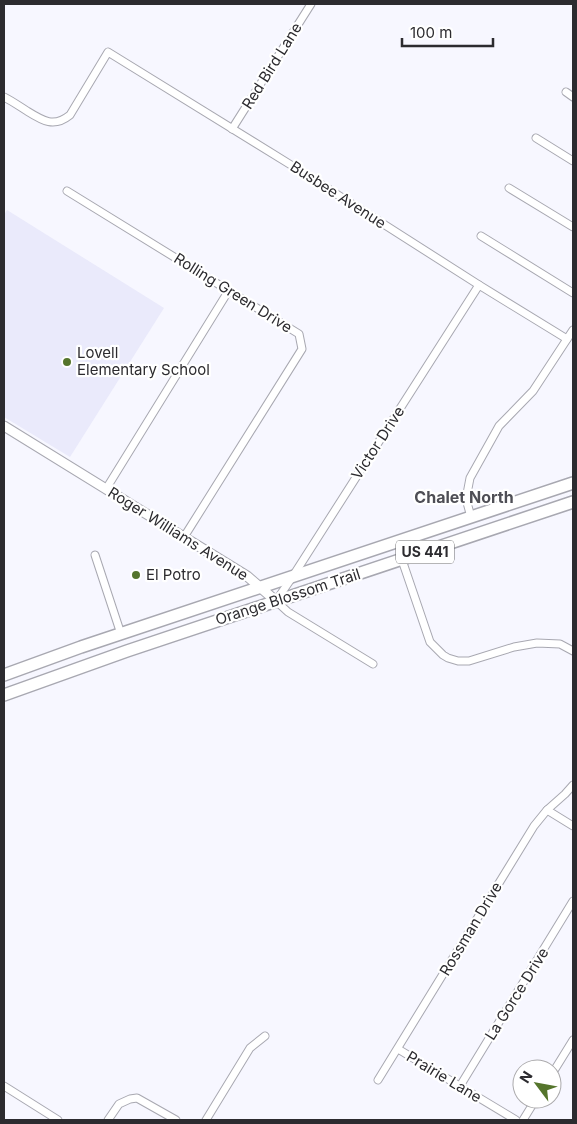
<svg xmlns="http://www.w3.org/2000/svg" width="577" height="1124" viewBox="0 0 577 1124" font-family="Inter,sans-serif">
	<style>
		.built { fill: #eaeafb }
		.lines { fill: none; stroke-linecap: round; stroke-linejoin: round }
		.minor-casing { stroke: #a8a8b1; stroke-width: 9 }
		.tertiary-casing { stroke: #a8a8b1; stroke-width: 11 }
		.primary-casing { stroke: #a8a8b1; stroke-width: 14 }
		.minor { stroke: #fff; stroke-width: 7 }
		.tertiary { stroke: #fff; stroke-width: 9 }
		.primary { stroke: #fff; stroke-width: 11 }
		.poi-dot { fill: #55752c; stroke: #fff; stroke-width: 2 }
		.labels { text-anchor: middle; stroke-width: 4.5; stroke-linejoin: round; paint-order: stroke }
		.shield { fill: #fff; stroke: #6b6b6d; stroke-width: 1 }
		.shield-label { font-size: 14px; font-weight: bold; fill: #2c2b2f }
		.street-label { font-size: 15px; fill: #2c2b2f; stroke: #fff }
		.poi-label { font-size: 15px; fill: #2c2b2f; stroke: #fff; text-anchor: start }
		.neighbourhood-label { font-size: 16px; font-weight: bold; fill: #4e4e55; stroke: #fff }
	</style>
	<rect width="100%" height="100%" fill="#f7f7ff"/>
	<path class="built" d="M7,210L164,308L70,457L4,417V215Z"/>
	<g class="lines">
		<defs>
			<g id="minor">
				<path d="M566,92L573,97"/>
				<path d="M4,97C12,101 19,106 27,111C43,121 54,128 70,115L108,52L291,165L479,285L567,339"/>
				<path d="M232,129L311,4"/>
				<path d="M536,138L573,161"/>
				<path d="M509,188L573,227"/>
				<path d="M67,191L299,334L302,349L184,537"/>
				<path d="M481,236L573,293"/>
				<path d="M106,489L229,290"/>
				<path d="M471,517L466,499L470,478L499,426L533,391L573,330"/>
				<path d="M95,555L121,634"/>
				<path d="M402,560L430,642L443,655L448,658L458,661H469L514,647L537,643L560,644L573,651"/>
				<path d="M373,664L288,612L276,601L293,576L479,285"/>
				<path d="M547,810L573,826"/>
				<path d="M398,1049L516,1120"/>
				<path d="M552,1074L573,1040"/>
				<path d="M378,1080L534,826L547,810L565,794L573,785"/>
				<path d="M4,1086L58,1120"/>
				<path d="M460,1086L573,901"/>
				<path d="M108,1120L119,1104L130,1099L137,1098L176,1120"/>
				<path d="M206,1120L250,1048L265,1036"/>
				<path d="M523,1120L536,1099"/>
			</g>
			<path id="tertiary" d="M4,426L247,576L276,601"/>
			<g id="primary">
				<path d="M4,675L81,647L573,483"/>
				<path d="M4,695L127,651L573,502"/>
			</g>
		</defs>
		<use href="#minor" class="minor-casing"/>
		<use href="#tertiary" class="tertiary-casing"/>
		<use href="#primary" class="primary-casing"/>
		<use href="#minor" class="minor"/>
		<use href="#tertiary" class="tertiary"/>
		<use href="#primary" class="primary"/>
	</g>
	<g class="poi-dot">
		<circle cx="67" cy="362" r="5"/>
		<circle cx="136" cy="575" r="5"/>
	</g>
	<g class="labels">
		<rect class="shield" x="396" y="540.5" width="58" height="23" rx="4"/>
		<g class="shield-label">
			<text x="425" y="557">US 441</text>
		</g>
		<g class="street-label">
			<text transform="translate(272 66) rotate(-58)" y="5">Red Bird Lane</text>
			<text transform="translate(338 195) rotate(33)" y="5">Busbee Avenue</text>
			<text transform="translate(233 293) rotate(32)" y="5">Rolling Green Drive</text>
			<text transform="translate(378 443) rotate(-57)" y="5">Victor Drive</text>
			<text transform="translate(178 534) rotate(32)" y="5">Roger Williams Avenue</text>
			<text transform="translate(288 597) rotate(-18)" y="5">Orange Blossom Trail</text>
			<text transform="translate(471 929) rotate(-59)" y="5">Rossman Drive</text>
			<text transform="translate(517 994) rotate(-58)" y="5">La Gorce Drive</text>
			<text transform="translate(444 1077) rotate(31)" y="5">Prairie Lane</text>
		</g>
		<g class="poi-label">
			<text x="77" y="358">Lovell<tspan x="77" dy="17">Elementary School</tspan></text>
			<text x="146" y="580">El Potro</text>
		</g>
		<g class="neighbourhood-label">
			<text x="464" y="503">Chalet North</text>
		</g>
	</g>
	<rect width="577" height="1124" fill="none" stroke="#2c2b2f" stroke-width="10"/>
	<g transform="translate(537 1084) rotate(302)"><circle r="24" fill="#ffffff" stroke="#abaaac"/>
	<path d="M0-4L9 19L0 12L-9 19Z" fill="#55752c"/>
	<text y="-8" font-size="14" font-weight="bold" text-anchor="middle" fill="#2c2b2f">N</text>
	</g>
	<path d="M402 38v8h91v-8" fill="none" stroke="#2c2b2f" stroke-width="2.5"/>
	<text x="410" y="38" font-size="15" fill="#2c2b2f" stroke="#ffffff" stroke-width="4" paint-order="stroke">100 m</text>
</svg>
